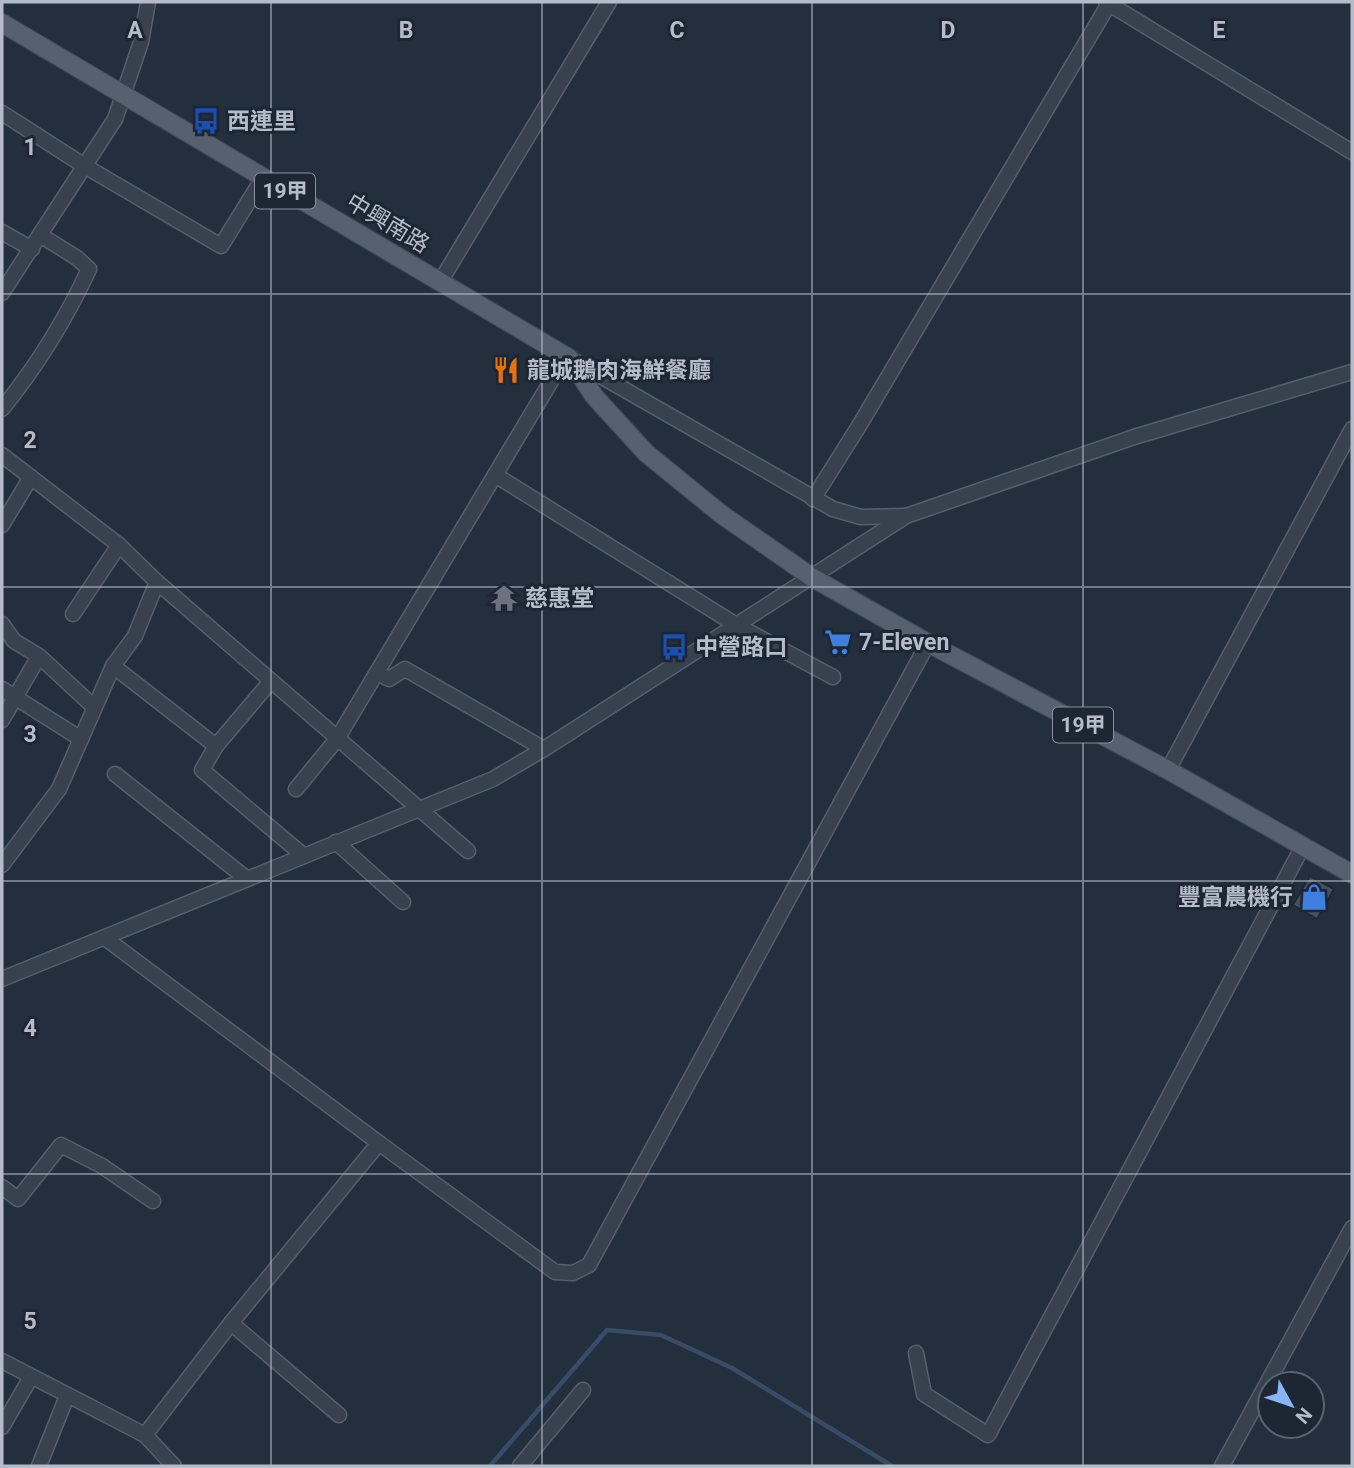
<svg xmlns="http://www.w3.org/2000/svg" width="1354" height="1468" viewBox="0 0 1354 1468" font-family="Roboto,'Noto Sans TC',sans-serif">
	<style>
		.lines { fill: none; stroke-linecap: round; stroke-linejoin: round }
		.stream { stroke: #394c67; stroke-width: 4.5 }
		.building { fill: #455162; stroke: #1f2835; stroke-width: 2 }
		.minor-casing { stroke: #565f6c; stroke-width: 17 }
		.major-casing { stroke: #414a57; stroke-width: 20 }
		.minor { stroke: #38414e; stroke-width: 14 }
		.major { stroke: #56606e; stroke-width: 18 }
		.grid { fill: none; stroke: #b4bcc9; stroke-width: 2; stroke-opacity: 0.55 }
		.labels { text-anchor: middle; stroke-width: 6; stroke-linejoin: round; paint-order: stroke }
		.shield { fill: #1d2633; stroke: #878f9c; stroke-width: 2 }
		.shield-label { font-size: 21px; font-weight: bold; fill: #b4bcc9 }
		.poi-label { font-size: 23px; font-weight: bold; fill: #b4bcc9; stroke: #1d2633; text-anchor: start }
		.street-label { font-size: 23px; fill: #b4bcc9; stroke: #1d2633 }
		.grid-label { font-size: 23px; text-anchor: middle; font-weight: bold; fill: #b4bcc9; stroke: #1d2633; stroke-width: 6; stroke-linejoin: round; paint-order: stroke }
	</style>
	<rect width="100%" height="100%" fill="#242f3e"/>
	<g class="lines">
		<path class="stream" d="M490,1466L607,1330L661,1335L732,1368L892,1466"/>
	</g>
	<path class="building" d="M1310,876L1334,889L1317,919L1293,905Z"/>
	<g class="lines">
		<defs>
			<g id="minor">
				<path d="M1106,2L1352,152"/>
				<path d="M2,113L83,165L221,246L263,178"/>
				<path d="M2,232L32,249"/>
				<path d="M440,282L609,2"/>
				<path d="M2,293L115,119L141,42L148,2"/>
				<path d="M571,359L833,509L861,517L905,516"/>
				<path d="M2,409C36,367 66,319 89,269L77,258L40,235"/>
				<path d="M2,455L119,545L157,582L468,851"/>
				<path d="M495,475L738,626L833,677"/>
				<path d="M813,499L859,426L1110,2"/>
				<path d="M2,525L31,477"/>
				<path d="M73,614L119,545"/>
				<path d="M2,624L14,641L39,656L94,707"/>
				<path d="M113,666L216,746L202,770L304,856"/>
				<path d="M377,673L389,679L405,669L544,749"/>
				<path d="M2,689L81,739"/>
				<path d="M2,720L39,656"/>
				<path d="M216,746L271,681"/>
				<path d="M1168,770L1352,429"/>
				<path d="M115,774L247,879"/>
				<path d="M296,789L337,739L550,383L564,355"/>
				<path d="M336,842L403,902"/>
				<path d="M2,865L59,789L113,666L135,636L157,582"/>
				<path d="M105,938L379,1143"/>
				<path d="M2,979L493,779L544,749L906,516L1134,437L1352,372"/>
				<path d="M2,1187L18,1199L61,1145L102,1166L153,1201"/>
				<path d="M231,1323L339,1415"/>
				<path d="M916,1353L924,1394L988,1435L1303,846"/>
				<path d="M2,1361L145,1435L174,1466"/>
				<path d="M2,1427L31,1377"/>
				<path d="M145,1435L231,1323L379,1143L555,1272L573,1273L589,1265L928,643"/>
				<path d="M39,1466L67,1396"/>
				<path d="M520,1466L583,1390"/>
				<path d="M1222,1466L1352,1228"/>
			</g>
			<path id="major" d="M2,23L569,358L594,396L646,453L721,514L813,578L928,643L1168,770L1352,874"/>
		</defs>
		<use href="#minor" class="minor-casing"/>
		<use href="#major" class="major-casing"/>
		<use href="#minor" class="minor"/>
		<use href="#major" class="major"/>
	</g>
	<path class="grid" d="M271,2V1466M542,2V1466M812,2V1466M1083,2V1466M2,294H1352M2,587H1352M2,881H1352M2,1174H1352"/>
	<defs>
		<symbol id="bus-bare" viewBox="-9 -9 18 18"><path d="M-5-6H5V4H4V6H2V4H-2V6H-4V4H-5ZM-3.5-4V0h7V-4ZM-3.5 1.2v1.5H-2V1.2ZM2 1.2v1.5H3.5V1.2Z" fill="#1a4fb4" stroke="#1d2633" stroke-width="2.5" paint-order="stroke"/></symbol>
		<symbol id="restaurant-bare" viewBox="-9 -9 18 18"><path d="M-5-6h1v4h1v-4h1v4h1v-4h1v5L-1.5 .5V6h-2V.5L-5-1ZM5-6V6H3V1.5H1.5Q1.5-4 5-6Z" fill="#e8710a" stroke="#1d2633" stroke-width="2.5" paint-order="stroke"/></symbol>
		<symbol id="temple-bare" viewBox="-9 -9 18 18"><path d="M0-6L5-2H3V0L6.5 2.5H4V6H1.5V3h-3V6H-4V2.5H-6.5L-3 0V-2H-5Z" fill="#6b7280" stroke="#1d2633" stroke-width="2.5" paint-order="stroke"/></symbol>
		<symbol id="supermarket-bare" viewBox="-9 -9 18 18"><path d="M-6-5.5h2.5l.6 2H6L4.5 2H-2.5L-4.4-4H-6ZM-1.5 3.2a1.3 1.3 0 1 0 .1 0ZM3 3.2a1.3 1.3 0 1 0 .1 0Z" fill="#3f7fe0" stroke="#1d2633" stroke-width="2.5" paint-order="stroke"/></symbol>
		<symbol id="shop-bare" viewBox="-9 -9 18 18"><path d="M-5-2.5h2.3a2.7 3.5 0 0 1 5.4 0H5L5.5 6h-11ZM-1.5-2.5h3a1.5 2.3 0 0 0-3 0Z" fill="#3f7fe0" stroke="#1d2633" stroke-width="2.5" paint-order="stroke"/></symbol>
	</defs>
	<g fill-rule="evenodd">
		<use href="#bus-bare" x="187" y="102" width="38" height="38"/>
		<use href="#restaurant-bare" x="487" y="351" width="38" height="38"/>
		<use href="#temple-bare" x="485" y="579" width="38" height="38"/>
		<use href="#supermarket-bare" x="819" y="623" width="38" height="38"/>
		<use href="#bus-bare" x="655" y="628" width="38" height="38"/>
		<use href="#shop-bare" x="1295" y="878" width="38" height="38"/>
	</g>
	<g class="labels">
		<g class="shield">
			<rect x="255" y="173.5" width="60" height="35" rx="5"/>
			<rect x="1053" y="707.5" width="60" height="35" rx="5"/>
		</g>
		<g class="shield-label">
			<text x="285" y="198">19甲</text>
			<text x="1083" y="732">19甲</text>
		</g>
		<g class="poi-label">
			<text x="227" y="129">西連里</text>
			<text x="527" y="378">龍城鵝肉海鮮餐廳</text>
			<text x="525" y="606">慈惠堂</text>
			<text x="859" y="650">7-Eleven</text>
			<text x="695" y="655">中營路口</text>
			<text x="1293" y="905" text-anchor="end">豐富農機行</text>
		</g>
		<g class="street-label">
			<text transform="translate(388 223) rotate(31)" y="8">中興南路</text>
		</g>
	</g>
	<g class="grid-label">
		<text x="135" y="38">A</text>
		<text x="406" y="38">B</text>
		<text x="677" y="38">C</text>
		<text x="948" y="38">D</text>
		<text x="1219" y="38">E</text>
		<text x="30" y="155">1</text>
		<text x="30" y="448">2</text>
		<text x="30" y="742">3</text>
		<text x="30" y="1036">4</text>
		<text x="30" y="1329">5</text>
	</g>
	<rect width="1354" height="1468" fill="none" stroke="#b4bcc9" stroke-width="7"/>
	<g transform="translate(1291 1405) rotate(130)"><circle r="33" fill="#1d2633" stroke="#59626f" stroke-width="2"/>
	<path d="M0-5L12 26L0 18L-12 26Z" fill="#8ab4f8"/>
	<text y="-10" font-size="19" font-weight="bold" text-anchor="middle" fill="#b4bcc9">N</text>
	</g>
</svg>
